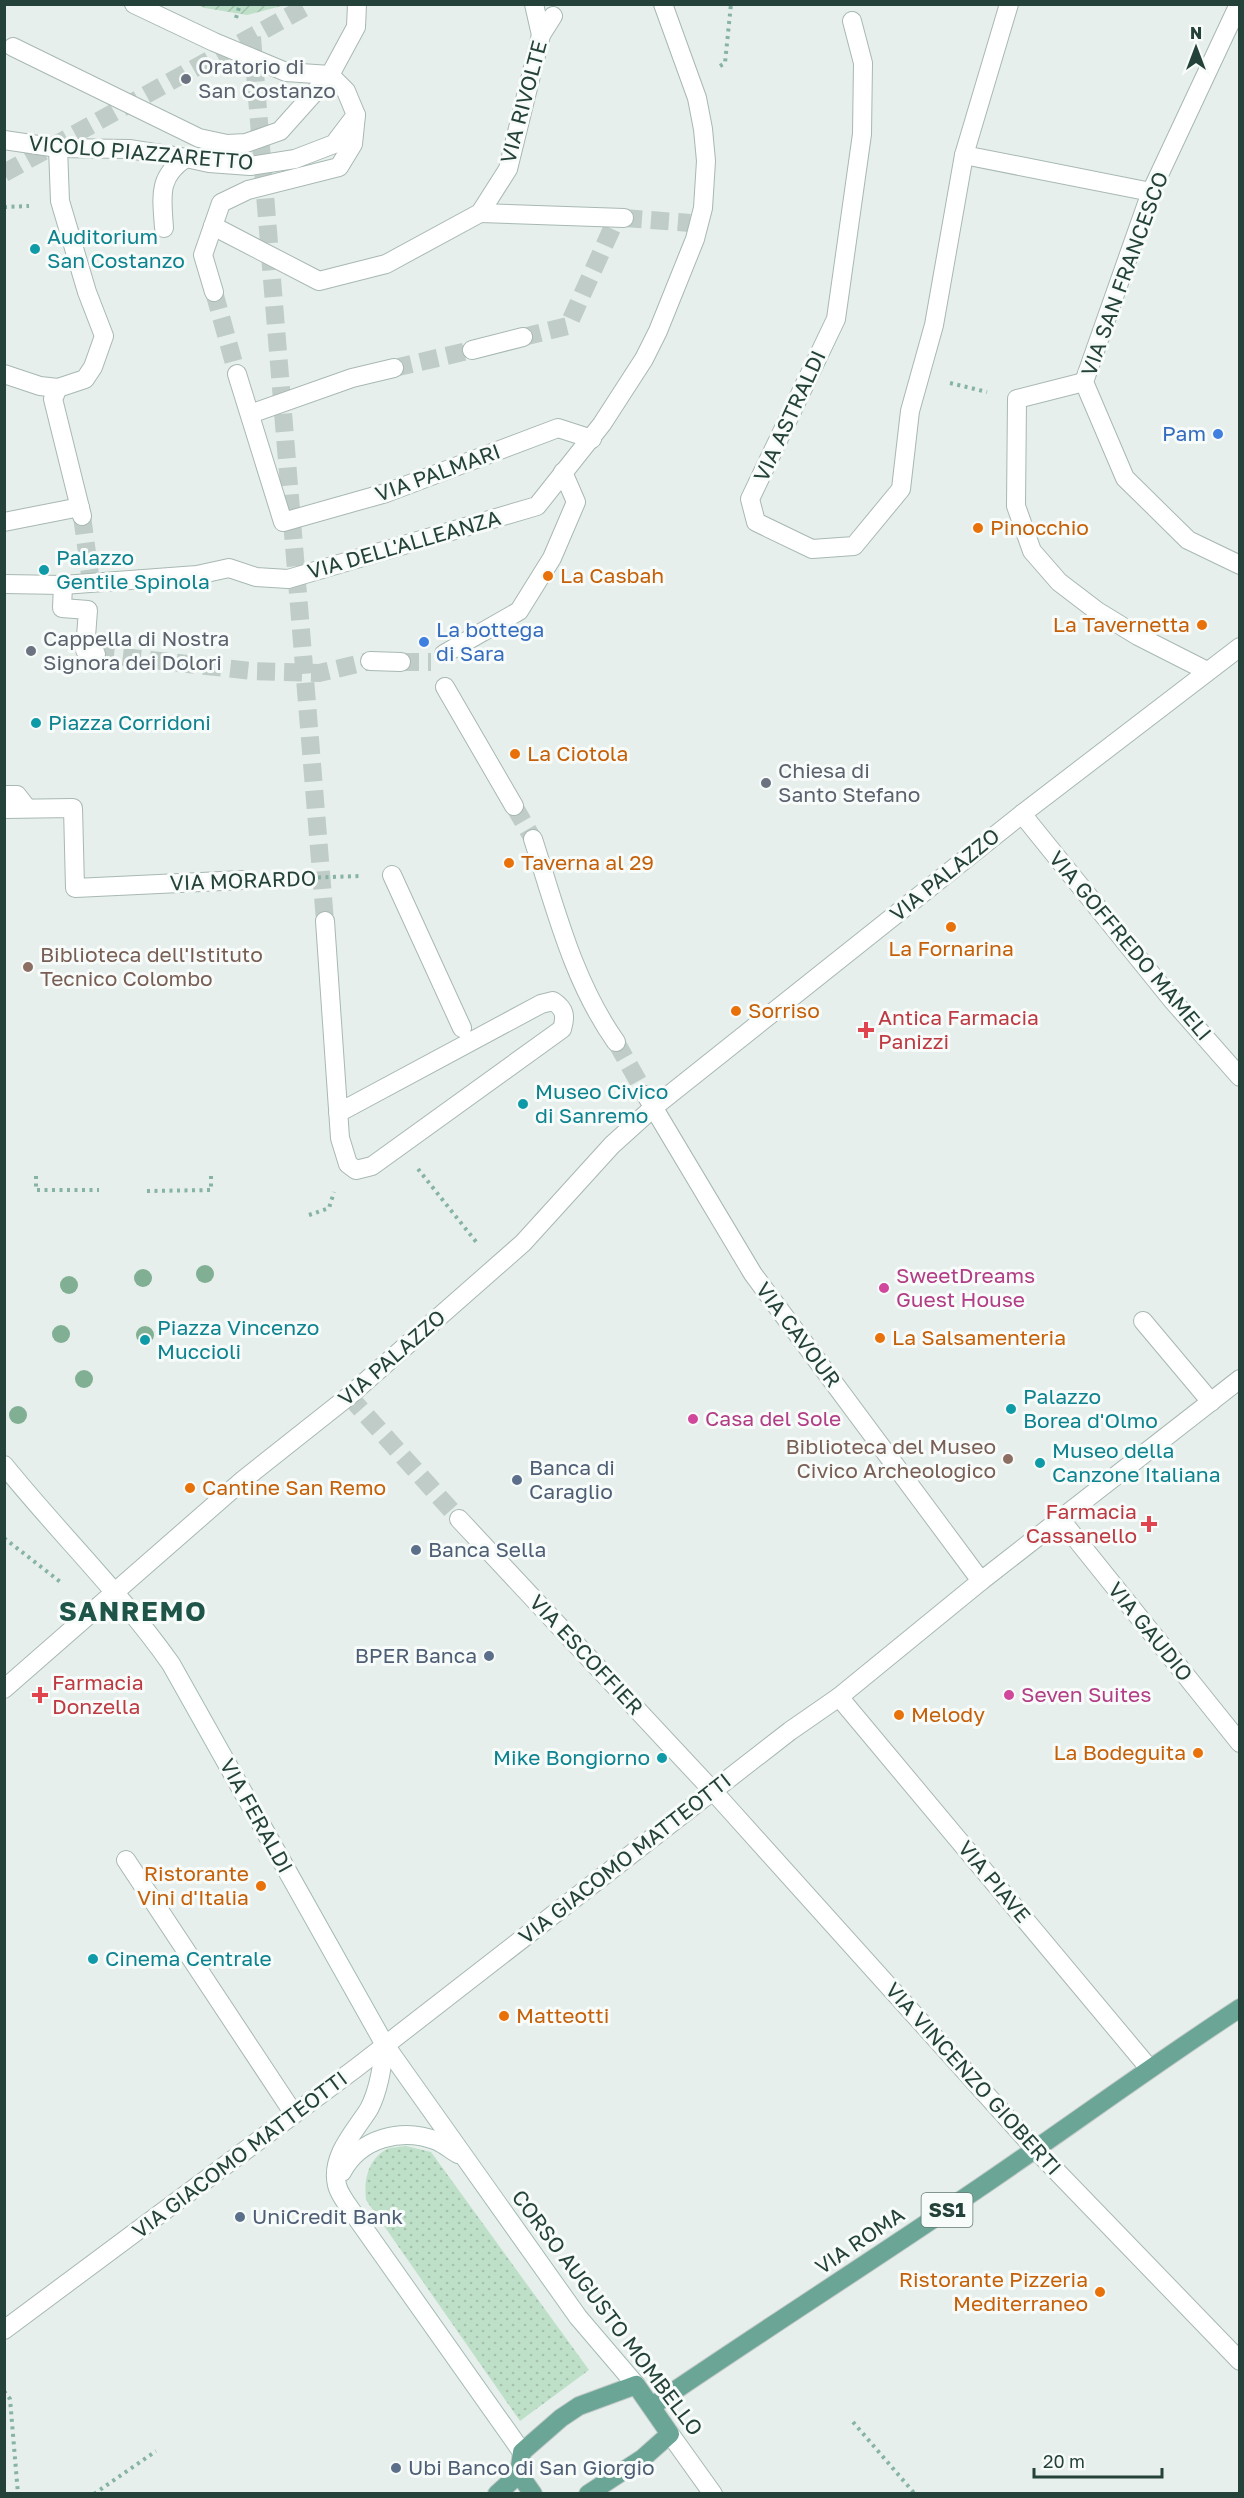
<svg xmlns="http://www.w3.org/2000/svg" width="1244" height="2498" viewBox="0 0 1244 2498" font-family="'Golos Text',sans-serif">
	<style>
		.park { fill: url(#park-dots) }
		.garden { fill: url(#garden-furrows) }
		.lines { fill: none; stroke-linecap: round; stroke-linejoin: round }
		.pedestrian-tunnel { stroke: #bfccc8; stroke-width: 18; stroke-dasharray: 18 9; stroke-linecap: butt }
		.minor-tunnel { stroke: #bfccc8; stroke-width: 18; stroke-dasharray: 18 9; stroke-linecap: butt }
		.secondary-tunnel { stroke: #bfccc8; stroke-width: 18; stroke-dasharray: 18 9; stroke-linecap: butt }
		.service-casing { stroke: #a8b8b2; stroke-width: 20 }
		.pedestrian-casing { stroke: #a8b8b2; stroke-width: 20 }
		.minor-casing { stroke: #a8b8b2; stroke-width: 20 }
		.secondary-casing { stroke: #a4bbb3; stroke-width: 20 }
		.primary-casing { stroke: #c2cac8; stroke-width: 20 }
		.path { stroke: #86b3a5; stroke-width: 4; stroke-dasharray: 3 4.5; stroke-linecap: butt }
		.service { stroke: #fff; stroke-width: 18 }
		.pedestrian { stroke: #fff; stroke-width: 18 }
		.minor { stroke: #fff; stroke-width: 18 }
		.secondary { stroke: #fff; stroke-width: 18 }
		.primary { stroke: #6aa596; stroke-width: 18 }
		.tree { fill: #80af93 }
		.worship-dot { fill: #6b7280; stroke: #f7fbf9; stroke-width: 2 }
		.culture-dot { fill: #0f9aa8; stroke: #f7fbf9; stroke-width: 2 }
		.shop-dot { fill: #3f7fe0; stroke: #f7fbf9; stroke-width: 2 }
		.food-dot { fill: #e8710a; stroke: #f7fbf9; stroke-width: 2 }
		.education-dot { fill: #8d6e63; stroke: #f7fbf9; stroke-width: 2 }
		.health-dot { fill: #e0444e; stroke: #f7fbf9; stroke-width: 2 }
		.hotel-dot { fill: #d1479c; stroke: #f7fbf9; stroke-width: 2 }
		.service-dot { fill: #5c6f8a; stroke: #f7fbf9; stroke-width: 2 }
		.labels { text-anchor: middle; stroke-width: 6; stroke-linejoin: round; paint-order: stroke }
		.shield { fill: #f7fbf9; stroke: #637a73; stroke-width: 1.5 }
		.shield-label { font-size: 20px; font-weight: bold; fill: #24423a }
		.worship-label { font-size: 21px; fill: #5b616d; stroke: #f7fbf9; text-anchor: start }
		.street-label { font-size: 21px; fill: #24423a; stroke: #f7fbf9 }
		.culture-label { font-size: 21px; fill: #0d838f; stroke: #f7fbf9; text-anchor: start }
		.shop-label { font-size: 21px; fill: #366cbe; stroke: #f7fbf9; text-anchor: end }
		.food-label { font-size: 21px; fill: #c56008; stroke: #f7fbf9; text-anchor: start }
		.education-label { font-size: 21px; fill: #785e54; stroke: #f7fbf9; text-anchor: start }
		.health-label { font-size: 21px; fill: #be3a42; stroke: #f7fbf9; text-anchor: start }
		.hotel-label { font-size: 21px; fill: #b23c85; stroke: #f7fbf9; text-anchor: start }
		.service-label { font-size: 21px; fill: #4e5e75; stroke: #f7fbf9; text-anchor: start }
		.district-label { font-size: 27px; font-weight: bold; letter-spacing: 1.5px; fill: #1f5548; stroke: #f7fbf9 }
	</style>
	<defs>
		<pattern id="park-dots" width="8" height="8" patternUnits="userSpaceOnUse" patternTransform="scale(1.5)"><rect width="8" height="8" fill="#bfe0c8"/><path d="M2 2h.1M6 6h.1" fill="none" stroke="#a4c1ad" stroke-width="1.8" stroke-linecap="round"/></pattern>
		<pattern id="garden-furrows" width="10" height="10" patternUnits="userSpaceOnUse" patternTransform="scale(1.5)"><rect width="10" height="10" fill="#bfe0c8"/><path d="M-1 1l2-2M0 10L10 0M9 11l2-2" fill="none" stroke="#a4c1ad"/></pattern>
	</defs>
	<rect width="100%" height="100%" fill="#e6efeb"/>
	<path class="park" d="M406,2146L431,2152L589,2370L520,2421L366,2200C364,2181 367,2160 387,2149C392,2147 401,2147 406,2146Z"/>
	<path class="garden" d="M197,5V4L285,5L247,15L205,8Z"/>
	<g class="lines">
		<g class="pedestrian-tunnel">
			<path d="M624,218L690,223"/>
			<path d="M214,292L237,374"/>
			<path d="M523,337L568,326L614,224"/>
			<path d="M394,368L472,350"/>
			<path d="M82,516L90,575"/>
			<path d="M96,654L252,671L319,673L370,661"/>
			<path d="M401,662H431"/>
			<path d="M514,806L533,839"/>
			<path d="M616,1042L646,1095"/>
			<path d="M349,1396L459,1519"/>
		</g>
		<path class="minor-tunnel" d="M252,37L325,921"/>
		<path class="secondary-tunnel" d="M4,173L311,4"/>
		<defs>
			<path id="service" d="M126,1860L294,2114"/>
			<g id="pedestrian">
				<path d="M134,4L214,42L286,72L330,75"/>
				<path d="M534,4L541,35"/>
				<path d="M13,47L199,138L227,144L246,143L280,131L330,75"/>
				<path d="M4,140L58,148L129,149L186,158"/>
				<path d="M58,148L60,201L87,292L104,336L93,367L85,379L58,388L53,399L82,516"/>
				<path d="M480,213L624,218"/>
				<path d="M213,226L319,281L386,264L480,213L508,169L541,35L553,16"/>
				<path d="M214,292L203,255L221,203L248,190L339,167L353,144L356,115"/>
				<path d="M472,350L523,337"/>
				<path d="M4,374L40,386L58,388"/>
				<path d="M237,374L283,522L386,493L558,428L592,439"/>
				<path d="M1084,382L1017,399L1016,506L1032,551L1059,582L1097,611L1138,636L1207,671"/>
				<path d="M250,414L352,378L394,368"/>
				<path d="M4,522L80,507"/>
				<path d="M4,584L63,585L197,575L229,568L256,577L288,579L537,506L602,424L644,359L658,331L695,239L703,208L706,161L703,129L697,98L663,4"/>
				<path d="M63,585L62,608L88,610L85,650L96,654"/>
				<path d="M444,654L519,611L552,558L576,502L563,472"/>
				<path d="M370,661L401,662"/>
				<path d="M445,687L514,806"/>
				<path d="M4,795H17L27,808"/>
				<path d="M4,809L73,808L75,888L243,880"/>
				<path d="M1022,814L1173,1001L1240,1077"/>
				<path d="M533,839C556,910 573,981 616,1042"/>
				<path d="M392,875L462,1028"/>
				<path d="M646,1095L753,1274L981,1581"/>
				<path d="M1143,1321L1211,1402"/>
				<path d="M459,1519L713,1791L1036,2150"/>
				<path d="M1061,1520L1240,1743"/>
				<path d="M4,1689L243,1480L349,1396L523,1243L612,1145L654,1107L1022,814L1240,647"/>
				<path d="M839,1697L1149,2068"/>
				<path d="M4,2330L356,2068L790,1731L839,1697L981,1581L1240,1379"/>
			</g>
			<g id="minor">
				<path d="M1239,4L1151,192L1084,382L1125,478L1188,540L1240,565"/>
				<path d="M852,21L863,63L862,134L836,319L750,499L756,522L812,549L854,546L901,489L910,411L934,325L964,155L1009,4"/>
				<path d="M964,155L1151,192"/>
				<path d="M164,228C162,197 157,177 186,158L209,163L250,166L295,159L334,144L356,115L346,91L330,75L356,27L357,4"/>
				<path d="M325,921L340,1138L348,1164L356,1170L372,1166L562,1029C566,1016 565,1009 553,1001L541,1004L338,1113"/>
				<path d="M1036,2150L1240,2361"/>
				<path d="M670,2434L713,2494"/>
			</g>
			<g id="secondary">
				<path d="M4,1465C58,1532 121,1593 171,1664L385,2045L578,2317L636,2385"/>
				<path d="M385,2045C382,2066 379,2090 369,2109C356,2130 330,2156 337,2185C339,2195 350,2208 356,2217L522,2452"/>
				<path d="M342,2172C360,2138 402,2127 437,2141C444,2144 451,2150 458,2154"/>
			</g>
			<g id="primary">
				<path d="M652,2406C762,2331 875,2259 985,2184C1070,2126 1153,2065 1240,2008"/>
				<path d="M519,2474L533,2494"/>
				<path d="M497,2494L519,2474L522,2452L561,2418L579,2406L636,2385L670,2434L643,2458L588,2494"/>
			</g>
		</defs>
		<use href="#service" class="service-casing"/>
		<use href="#pedestrian" class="pedestrian-casing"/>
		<use href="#minor" class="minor-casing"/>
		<use href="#secondary" class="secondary-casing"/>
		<use href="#primary" class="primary-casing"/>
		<g class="path">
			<path d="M236,18L240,4"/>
			<path d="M720,66L725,63L731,4"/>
			<path d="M4,207L29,206"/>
			<path d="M950,383L987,392"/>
			<path d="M273,879L361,876"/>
			<path d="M418,1169L477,1243"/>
			<path d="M36,1176V1190H99"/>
			<path d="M147,1191L211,1190V1174"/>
			<path d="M309,1215L329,1208L334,1192"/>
			<path d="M4,1538L63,1584"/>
			<path d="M4,2391L10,2399L18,2494"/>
			<path d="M853,2422L915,2494"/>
			<path d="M94,2494L156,2451"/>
		</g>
		<use href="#service" class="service"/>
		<use href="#pedestrian" class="pedestrian"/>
		<use href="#minor" class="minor"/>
		<use href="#secondary" class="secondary"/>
		<use href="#primary" class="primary"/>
	</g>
	<g class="tree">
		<circle cx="205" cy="1274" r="9"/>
		<circle cx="143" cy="1278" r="9"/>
		<circle cx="69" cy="1285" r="9"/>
		<circle cx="61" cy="1334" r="9"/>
		<circle cx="145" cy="1335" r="9"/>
		<circle cx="84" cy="1379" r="9"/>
		<circle cx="18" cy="1415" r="9"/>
	</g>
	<g class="worship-dot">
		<circle cx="186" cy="79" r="6"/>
		<circle cx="31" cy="651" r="6"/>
		<circle cx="766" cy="783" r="6"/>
	</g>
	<g class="culture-dot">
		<circle cx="35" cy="249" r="6"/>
		<circle cx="44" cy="570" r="6"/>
		<circle cx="36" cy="723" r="6"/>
		<circle cx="523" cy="1104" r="6"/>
		<circle cx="145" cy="1340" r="6"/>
		<circle cx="1011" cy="1409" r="6"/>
		<circle cx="1040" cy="1463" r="6"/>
		<circle cx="662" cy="1758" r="6"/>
		<circle cx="93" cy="1959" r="6"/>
	</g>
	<g class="shop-dot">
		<circle cx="1218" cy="434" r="6"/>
		<circle cx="424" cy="642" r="6"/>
	</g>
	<g class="food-dot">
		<circle cx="978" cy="528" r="6"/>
		<circle cx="548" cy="576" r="6"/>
		<circle cx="1202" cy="625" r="6"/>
		<circle cx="515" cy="754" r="6"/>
		<circle cx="509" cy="863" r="6"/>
		<circle cx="951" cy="927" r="6"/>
		<circle cx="736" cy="1011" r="6"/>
		<circle cx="880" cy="1338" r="6"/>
		<circle cx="190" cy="1488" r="6"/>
		<circle cx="899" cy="1715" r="6"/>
		<circle cx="1198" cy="1753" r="6"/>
		<circle cx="261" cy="1886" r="6"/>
		<circle cx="504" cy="2016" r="6"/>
		<circle cx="1100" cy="2292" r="6"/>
	</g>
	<g class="education-dot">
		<circle cx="28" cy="967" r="6"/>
		<circle cx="1008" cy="1459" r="6"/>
	</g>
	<g class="health-dot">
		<path d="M863 1021h6v6h6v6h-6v6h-6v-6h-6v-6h6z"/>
		<path d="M1146 1515h6v6h6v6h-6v6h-6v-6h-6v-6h6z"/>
		<path d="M37 1686h6v6h6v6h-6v6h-6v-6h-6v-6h6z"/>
	</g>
	<g class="hotel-dot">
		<circle cx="884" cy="1288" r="6"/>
		<circle cx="693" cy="1419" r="6"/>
		<circle cx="1009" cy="1695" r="6"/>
	</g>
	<g class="service-dot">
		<circle cx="517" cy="1480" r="6"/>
		<circle cx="416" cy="1550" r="6"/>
		<circle cx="489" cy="1656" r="6"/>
		<circle cx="240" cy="2217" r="6"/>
		<circle cx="396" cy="2468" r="6"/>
	</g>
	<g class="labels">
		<rect class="shield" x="921.5" y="2193" width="51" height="34" rx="4.5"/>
		<g class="shield-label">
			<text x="947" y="2217">SS1</text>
		</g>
		<g class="worship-label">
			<text x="198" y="74">Oratorio di<tspan x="198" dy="24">San Costanzo</tspan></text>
			<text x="43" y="646">Cappella di Nostra<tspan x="43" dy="24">Signora dei Dolori</tspan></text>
			<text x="778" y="778">Chiesa di<tspan x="778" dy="24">Santo Stefano</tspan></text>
		</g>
		<g class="street-label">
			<text transform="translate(524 102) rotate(-75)" y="7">VIA RIVOLTE</text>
			<text transform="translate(141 153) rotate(5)" y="7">VICOLO PIAZZARETTO</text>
			<text transform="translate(1125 274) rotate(-70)" y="7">VIA SAN FRANCESCO</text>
			<text transform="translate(790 416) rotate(-65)" y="7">VIA ASTRALDI</text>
			<text transform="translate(438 473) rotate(-20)" y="7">VIA PALMARI</text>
			<text transform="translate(404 545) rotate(-16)" y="7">VIA DELL'ALLEANZA</text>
			<text transform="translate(945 875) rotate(-39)" y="7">VIA PALAZZO</text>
			<text transform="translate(243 881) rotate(-2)" y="7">VIA MORARDO</text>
			<text transform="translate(1130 946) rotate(50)" y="7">VIA GOFFREDO MAMELI</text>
			<text transform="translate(798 1335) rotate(53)" y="7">VIA CAVOUR</text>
			<text transform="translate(392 1358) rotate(-41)" y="7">VIA PALAZZO</text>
			<text transform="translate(1150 1632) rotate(51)" y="7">VIA GAUDIO</text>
			<text transform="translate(586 1655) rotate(47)" y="7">VIA ESCOFFIER</text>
			<text transform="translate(256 1816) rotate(61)" y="7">VIA FERALDI</text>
			<text transform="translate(625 1859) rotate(-38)" y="7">VIA GIACOMO MATTEOTTI</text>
			<text transform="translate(994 1882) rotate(50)" y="7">VIA PIAVE</text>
			<text transform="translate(973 2079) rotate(48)" y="7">VIA VINCENZO GIOBERTI</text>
			<text transform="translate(240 2155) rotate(-37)" y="7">VIA GIACOMO MATTEOTTI</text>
			<text transform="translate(860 2241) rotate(-34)" y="7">VIA ROMA</text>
			<text transform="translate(607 2313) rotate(53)" y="7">CORSO AUGUSTO MOMBELLO</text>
		</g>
		<g class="culture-label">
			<text x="47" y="244">Auditorium<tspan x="47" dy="24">San Costanzo</tspan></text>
			<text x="56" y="565">Palazzo<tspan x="56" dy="24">Gentile Spinola</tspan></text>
			<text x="48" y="730">Piazza Corridoni</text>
			<text x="535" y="1099">Museo Civico<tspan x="535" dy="24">di Sanremo</tspan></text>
			<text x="157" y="1335">Piazza Vincenzo<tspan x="157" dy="24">Muccioli</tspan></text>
			<text x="1023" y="1404">Palazzo<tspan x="1023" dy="24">Borea d'Olmo</tspan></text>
			<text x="1052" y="1458">Museo della<tspan x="1052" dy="24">Canzone Italiana</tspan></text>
			<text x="650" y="1765" text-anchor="end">Mike Bongiorno</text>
			<text x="105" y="1966">Cinema Centrale</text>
		</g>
		<g class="shop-label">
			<text x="1206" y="441">Pam</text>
			<text x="436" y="637" text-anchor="start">La bottega<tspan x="436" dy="24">di Sara</tspan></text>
		</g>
		<g class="food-label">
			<text x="990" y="535">Pinocchio</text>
			<text x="560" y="583">La Casbah</text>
			<text x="1190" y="632" text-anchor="end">La Tavernetta</text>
			<text x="527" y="761">La Ciotola</text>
			<text x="521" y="870">Taverna al 29</text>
			<text x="951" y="956" text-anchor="middle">La Fornarina</text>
			<text x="748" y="1018">Sorriso</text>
			<text x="892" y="1345">La Salsamenteria</text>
			<text x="202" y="1495">Cantine San Remo</text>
			<text x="911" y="1722">Melody</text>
			<text x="1186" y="1760" text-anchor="end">La Bodeguita</text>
			<text x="249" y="1881" text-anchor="end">Ristorante<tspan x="249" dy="24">Vini d'Italia</tspan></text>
			<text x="516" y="2023">Matteotti</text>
			<text x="1088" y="2287" text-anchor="end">Ristorante Pizzeria<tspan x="1088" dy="24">Mediterraneo</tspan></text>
		</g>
		<g class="education-label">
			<text x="40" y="962">Biblioteca dell'Istituto<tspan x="40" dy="24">Tecnico Colombo</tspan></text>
			<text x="996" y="1454" text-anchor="end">Biblioteca del Museo<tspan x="996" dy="24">Civico Archeologico</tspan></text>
		</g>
		<g class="health-label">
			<text x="878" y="1025">Antica Farmacia<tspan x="878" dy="24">Panizzi</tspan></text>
			<text x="1137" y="1519" text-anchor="end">Farmacia<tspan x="1137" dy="24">Cassanello</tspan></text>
			<text x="52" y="1690">Farmacia<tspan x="52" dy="24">Donzella</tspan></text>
		</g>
		<g class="hotel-label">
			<text x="896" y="1283">SweetDreams<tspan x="896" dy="24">Guest House</tspan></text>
			<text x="705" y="1426">Casa del Sole</text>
			<text x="1021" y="1702">Seven Suites</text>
		</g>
		<g class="service-label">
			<text x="529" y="1475">Banca di<tspan x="529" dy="24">Caraglio</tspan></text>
			<text x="428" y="1557">Banca Sella</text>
			<text x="477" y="1663" text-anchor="end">BPER Banca</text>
			<text x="252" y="2224">UniCredit Bank</text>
			<text x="408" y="2475">Ubi Banco di San Giorgio</text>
		</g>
		<g class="district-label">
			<text x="133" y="1621">SANREMO</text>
		</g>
	</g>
	<rect width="1244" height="2498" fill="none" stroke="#24423a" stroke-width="12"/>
	<g transform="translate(1196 48)" stroke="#f7fbf9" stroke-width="4.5" paint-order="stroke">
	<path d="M0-4.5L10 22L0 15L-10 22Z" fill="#24423a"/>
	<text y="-9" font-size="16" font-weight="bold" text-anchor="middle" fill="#24423a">N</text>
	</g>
	<path d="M1034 2468v9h128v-9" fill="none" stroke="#24423a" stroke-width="3"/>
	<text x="1043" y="2468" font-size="18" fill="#24423a" stroke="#f7fbf9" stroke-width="4.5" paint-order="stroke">20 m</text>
</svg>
